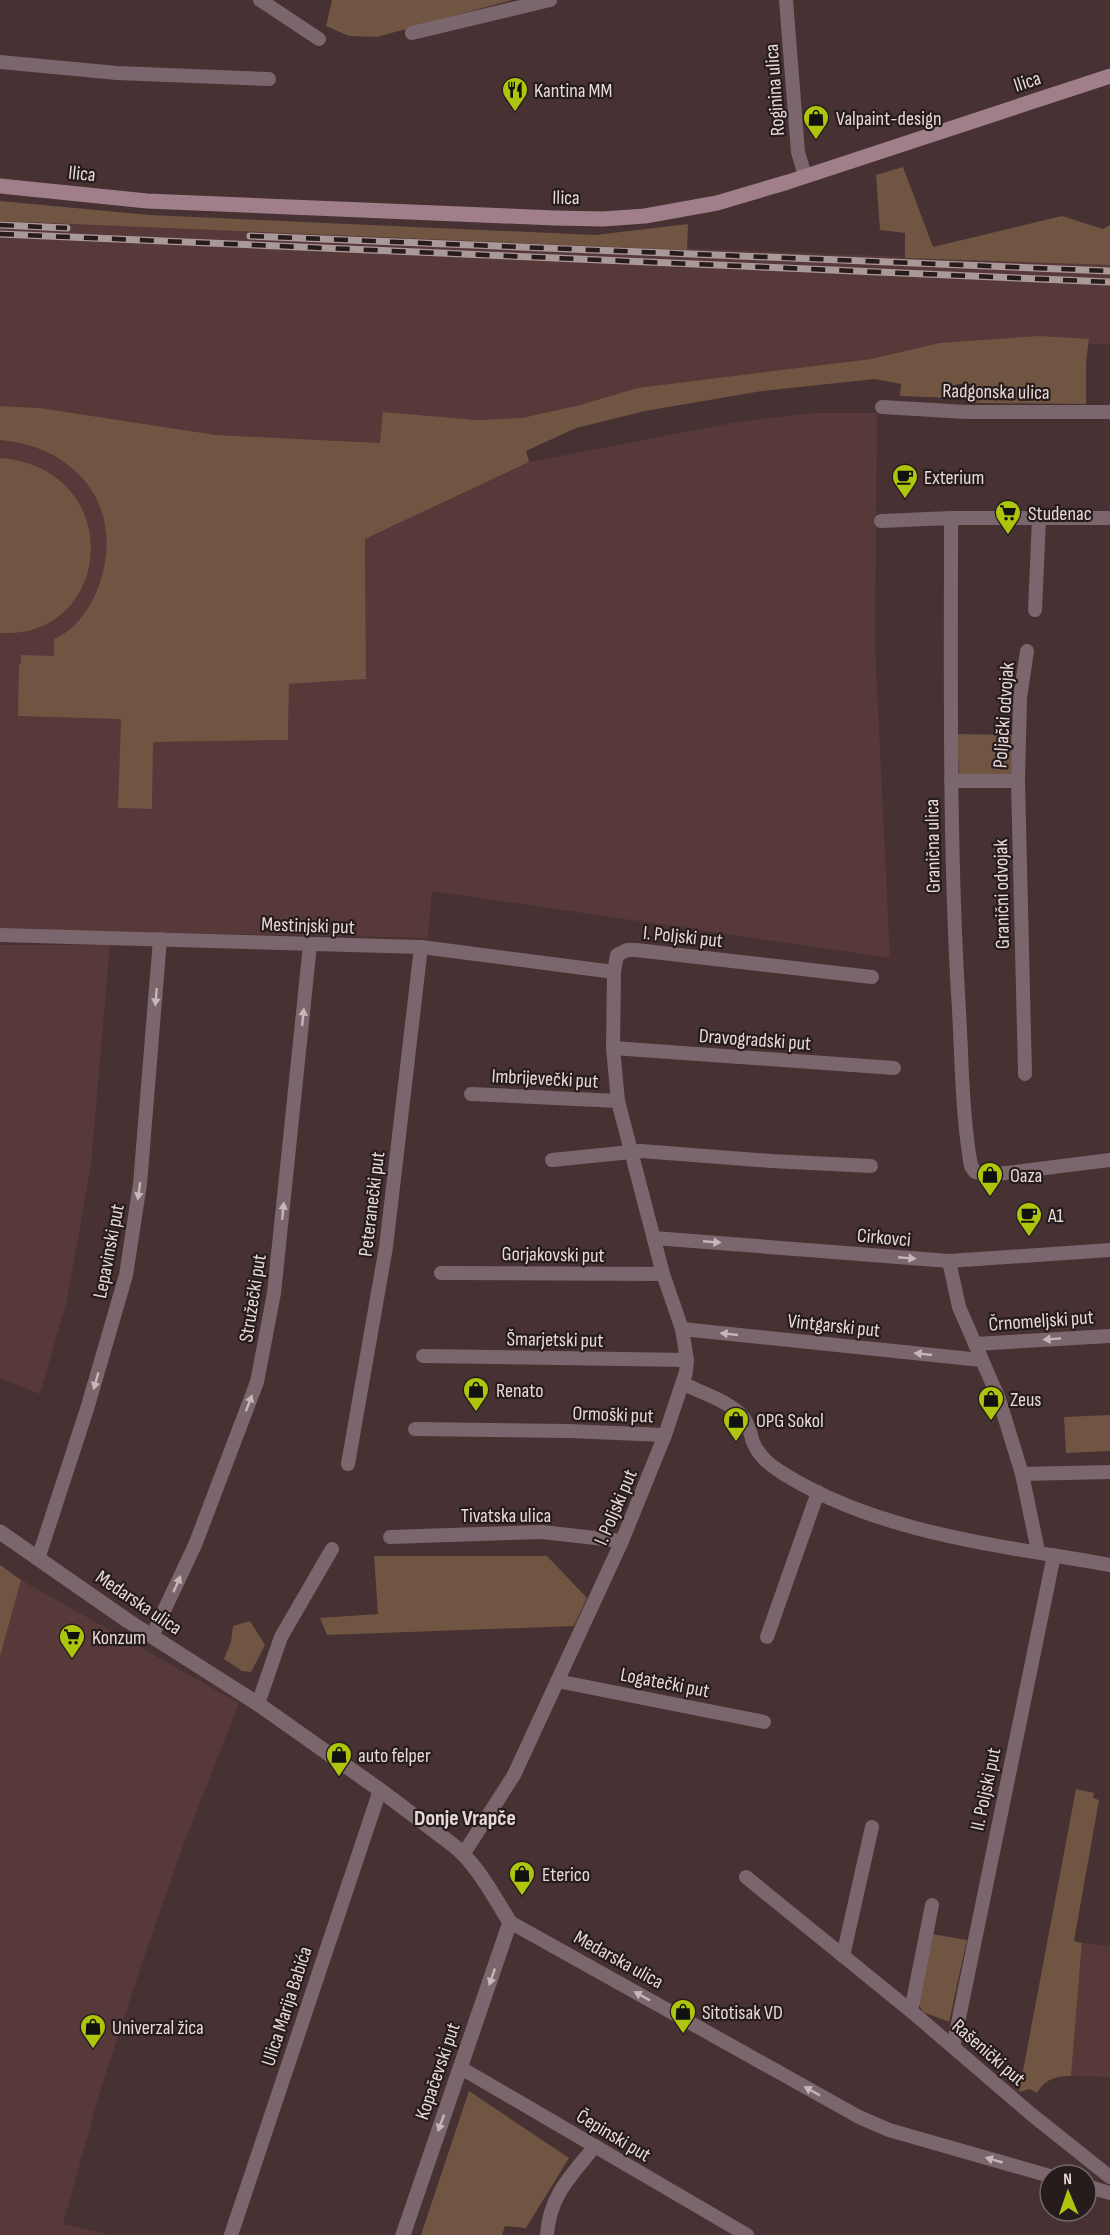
<svg xmlns="http://www.w3.org/2000/svg" width="1110" height="2235" viewBox="0 0 1110 2235" font-family="'Sofia Sans Condensed',sans-serif">
	<style>
		.built { fill: #57393a }
		.green { fill: #6f5542 }
		.lines { fill: none; stroke-linecap: round; stroke-linejoin: round }
		.minor { stroke: #7b666d; stroke-width: 14 }
		.tertiary { stroke: #7b666d; stroke-width: 15 }
		.secondary { stroke: #a07f8a; stroke-width: 15 }
		.rail-casing { stroke: #ab9999; stroke-width: 7 }
		.rail { stroke: #261c1c; stroke-width: 4.5; stroke-dasharray: 14; stroke-linecap: butt }
		.oneway { fill: #c7b6b9 }
		.labels { text-anchor: middle; stroke-width: 4.5; stroke-linejoin: round; paint-order: stroke }
		.street-label { font-size: 20px; fill: #e8d9d9; stroke: #261c1c }
		.poi-label { font-size: 20px; fill: #e8d9d9; stroke: #261c1c; text-anchor: start }
		.quarter-label { font-size: 22px; font-weight: bold; fill: #e8d9d9; stroke: #261c1c }
	</style>
	<rect width="100%" height="100%" fill="#473132"/>
	<g class="built">
		<path d="M0,221L1110,265V344H1088L1089,339L939,343L871,359L782,371L580,405L522,418L477,420L384,412L381,443L216,435L40,408L0,406Z"/>
		<path d="M813,413H877L875,645L890,958L432,891L428,938L0,929V432L126,466L122,808L151,809L152,742L288,740L289,684L366,679L365,539L529,462L737,422Z"/>
		<path d="M0,945H110L91,1165L67,1300L40,1394L0,1378Z"/>
		<path d="M21,1580L239,1703L184,1843L145,1954L101,2088L63,2224L112,2235H0V1657Z"/>
		<path d="M1082,1943L1110,1946V2077L1071,2076Z"/>
	</g>
	<g class="green">
		<path d="M332,0H512L377,37L349,36L326,26Z"/>
		<path d="M903,167L933,247L1062,216L1103,229L1110,225V265L905,258V233L880,230L876,175Z"/>
		<path d="M0,201L150,215L595,235L688,224L687,250L0,221Z"/>
		<path d="M1039,336L1089,339L1086,362V404L975,403L972,384H957L955,398L900,396L901,384L875,379L762,391L645,411L576,428L526,451L529,462L365,539L366,679L289,684L288,740L153,742L152,809L118,808L121,719L18,716L19,665L21,664V655L54,656V639C74,631 88,611 96,593C129,514 82,447 0,440V406L40,408L216,435L380,443L383,412L477,420L522,418L580,405L638,388L871,359L939,343Z"/>
		<path d="M0,458C127,468 115,639 0,633Z"/>
		<path d="M957,734L1014,735L1011,773L1008,776H959Z"/>
		<path d="M1110,1415V1451L1066,1453L1064,1417Z"/>
		<path d="M374,1556H547L587,1598L574,1626L327,1635L320,1618L378,1614Z"/>
		<path d="M0,1565L21,1580L0,1657Z"/>
		<path d="M250,1621L265,1645L251,1672L242,1671L224,1659L231,1642L233,1626Z"/>
		<path d="M1076,1789L1094,1793L1093,1798L1099,1800L1074,1941L1082,1943L1071,2076C1056,2076 1045,2079 1037,2093L1030,2089L1019,2092Z"/>
		<path d="M932,1934L967,1940L949,2022L923,2012L918,2003Z"/>
		<path d="M469,2091L569,2158L526,2228L505,2226L502,2235H421Z"/>
	</g>
	<g class="lines">
		<g class="minor">
			<path d="M260,0L319,39"/>
			<path d="M786,0L798,152L805,176"/>
			<path d="M412,33L550,0"/>
			<path d="M0,62L117,73L269,79"/>
			<path d="M882,407L966,412H1110"/>
			<path d="M951,518C951,677 949,835 958,994C962,1050 961,1110 971,1166L975,1172L983,1174H998L1110,1160"/>
			<path d="M881,521L951,518H1110"/>
			<path d="M1035,610L1039,519"/>
			<path d="M951,781H1018L1025,1074"/>
			<path d="M1018,781L1020,698L1027,651"/>
			<path d="M0,935L421,947L614,972"/>
			<path d="M613,1048L894,1068"/>
			<path d="M471,1094L618,1101"/>
			<path d="M552,1160L641,1151L771,1161L871,1166"/>
			<path d="M654,1238L949,1261L1110,1250"/>
			<path d="M949,1261L959,1307L999,1399L1022,1474L1038,1551"/>
			<path d="M441,1273L663,1274"/>
			<path d="M682,1329L981,1360"/>
			<path d="M975,1344L1110,1336"/>
			<path d="M423,1356L687,1360"/>
			<path d="M684,1384C702,1393 729,1401 743,1417C749,1424 750,1433 753,1442C759,1457 771,1466 784,1474C881,1534 1000,1545 1110,1565"/>
			<path d="M415,1429L568,1431L665,1435"/>
			<path d="M348,1464L386,1247L421,947"/>
			<path d="M1022,1474L1110,1472"/>
			<path d="M390,1537L542,1532L622,1541"/>
			<path d="M38,1559L87,1409L126,1275L140,1184L160,939"/>
			<path d="M152,1636L195,1545L257,1382L274,1293L310,945"/>
			<path d="M767,1637L818,1492"/>
			<path d="M557,1681L764,1722"/>
			<path d="M258,1704L281,1637L332,1549"/>
			<path d="M464,1853L514,1775L622,1541L665,1435L686,1372L687,1360L682,1329L663,1274L618,1101L613,1048L614,972L617,955L627,950H636L872,977"/>
			<path d="M746,1877L911,2011L1031,2114L1110,2177"/>
			<path d="M510,1922L859,2117L889,2130L1050,2176"/>
			<path d="M843,1956L872,1827"/>
			<path d="M911,2011L932,1905"/>
			<path d="M953,2047L1054,1555"/>
			<path d="M461,2068L747,2235"/>
			<path d="M1086,2186L1110,2193"/>
			<path d="M231,2235L380,1790"/>
			<path d="M547,2235C549,2196 572,2175 595,2146"/>
		</g>
		<path class="tertiary" d="M0,1532L128,1621L258,1704L380,1790L453,1845C478,1865 493,1896 510,1922L403,2235"/>
		<path class="secondary" d="M0,186L147,201L555,218L603,219L645,216L717,203L788,182L1110,76"/>
		<defs>
			<g id="rail">
				<path d="M0,225L67,228"/>
				<path d="M0,234L1110,282"/>
				<path d="M250,236L1110,271"/>
			</g>
		</defs>
		<use href="#rail" class="rail-casing"/>
		<use href="#rail" class="rail"/>
	</g>
	<defs><path id="oneway-solid" d="M-6-.8H1V-3.2L6.5 0L1 3.2V.8H-6Z" transform="scale(1.5)"/></defs>
	<g class="oneway">
		<use href="#oneway-solid" transform="translate(156 997) rotate(95)"/>
		<use href="#oneway-solid" transform="translate(303 1017) rotate(-84)"/>
		<use href="#oneway-solid" transform="translate(139 1191) rotate(98)"/>
		<use href="#oneway-solid" transform="translate(283 1211) rotate(-84)"/>
		<use href="#oneway-solid" transform="translate(712 1242) rotate(5)"/>
		<use href="#oneway-solid" transform="translate(907 1258) rotate(5)"/>
		<use href="#oneway-solid" transform="translate(729 1334) rotate(-174)"/>
		<use href="#oneway-solid" transform="translate(1052 1339) rotate(176)"/>
		<use href="#oneway-solid" transform="translate(923 1354) rotate(-174)"/>
		<use href="#oneway-solid" transform="translate(96 1381) rotate(106)"/>
		<use href="#oneway-solid" transform="translate(249 1403) rotate(-69)"/>
		<use href="#oneway-solid" transform="translate(177 1584) rotate(-66)"/>
		<use href="#oneway-solid" transform="translate(492 1977) rotate(109)"/>
		<use href="#oneway-solid" transform="translate(642 1996) rotate(-151)"/>
		<use href="#oneway-solid" transform="translate(812 2091) rotate(-151)"/>
		<use href="#oneway-solid" transform="translate(441 2123) rotate(110)"/>
		<use href="#oneway-solid" transform="translate(994 2160) rotate(-164)"/>
	</g>
	<defs>
		<symbol id="restaurant-pin" viewBox="-11 -11 22 30"><path d="M0 17L-7.5 6A9.5 9.5 0 1 1 7.5 6Z" fill="#adc60d" stroke="#261c1c"/><path d="M-5-6h1v4h1v-4h1v4h1v-4h1v5L-1.5 .5V6h-2V.5L-5-1ZM5-6V6H3V1.5H1.5Q1.5-4 5-6Z" fill="#111"/></symbol>
		<symbol id="shop-pin" viewBox="-11 -11 22 30"><path d="M0 17L-7.5 6A9.5 9.5 0 1 1 7.5 6Z" fill="#adc60d" stroke="#261c1c"/><path d="M-5-2.5h2.3a2.7 3.5 0 0 1 5.4 0H5L5.5 6h-11ZM-1.5-2.5h3a1.5 2.3 0 0 0-3 0Z" fill="#111"/></symbol>
		<symbol id="cafe-pin" viewBox="-11 -11 22 30"><path d="M0 17L-7.5 6A9.5 9.5 0 1 1 7.5 6Z" fill="#adc60d" stroke="#261c1c"/><path d="M-5.5-4.5H6V0H3Q3 3.5 0 3.5H-2.5Q-5.5 3.5-5.5 0ZM3-3.2v2h1.7v-2ZM-6 4.5H4V6H-6Z" fill="#111"/></symbol>
		<symbol id="supermarket-pin" viewBox="-11 -11 22 30"><path d="M0 17L-7.5 6A9.5 9.5 0 1 1 7.5 6Z" fill="#adc60d" stroke="#261c1c"/><path d="M-6-5.5h2.5l.6 2H6L4.5 2H-2.5L-4.4-4H-6ZM-1.5 3.2a1.3 1.3 0 1 0 .1 0ZM3 3.2a1.3 1.3 0 1 0 .1 0Z" fill="#111"/></symbol>
	</defs>
	<g fill-rule="evenodd">
		<use href="#restaurant-pin" x="500" y="75" width="30" height="40"/>
		<use href="#shop-pin" x="801" y="103" width="30" height="40"/>
		<use href="#cafe-pin" x="890" y="462" width="30" height="40"/>
		<use href="#supermarket-pin" x="993" y="498" width="30" height="40"/>
		<use href="#shop-pin" x="975" y="1160" width="30" height="40"/>
		<use href="#cafe-pin" x="1014" y="1200" width="30" height="40"/>
		<use href="#shop-pin" x="461" y="1375" width="30" height="40"/>
		<use href="#shop-pin" x="976" y="1384" width="30" height="40"/>
		<use href="#shop-pin" x="721" y="1405" width="30" height="40"/>
		<use href="#supermarket-pin" x="57" y="1622" width="30" height="40"/>
		<use href="#shop-pin" x="324" y="1740" width="30" height="40"/>
		<use href="#shop-pin" x="507" y="1859" width="30" height="40"/>
		<use href="#shop-pin" x="668" y="1997" width="30" height="40"/>
		<use href="#shop-pin" x="78" y="2012" width="30" height="40"/>
	</g>
	<g class="labels">
		<g class="street-label">
			<text transform="translate(1027 81) rotate(-18)" y="7">Ilica</text>
			<text transform="translate(774 90) rotate(-94)" y="7">Roginina ulica</text>
			<text transform="translate(82 173) rotate(6)" y="7">Ilica</text>
			<text transform="translate(566 197) rotate(1)" y="7">Ilica</text>
			<text transform="translate(996 391) rotate(1)" y="7">Radgonska ulica</text>
			<text transform="translate(1003 715) rotate(-86)" y="7">Poljački odvojak</text>
			<text transform="translate(932 846) rotate(-91)" y="7">Granična ulica</text>
			<text transform="translate(1001 894) rotate(-91)" y="7">Granični odvojak</text>
			<text transform="translate(308 925) rotate(2)" y="7">Mestinjski put</text>
			<text transform="translate(683 936) rotate(6)" y="7">I. Poljski put</text>
			<text transform="translate(755 1039) rotate(4)" y="7">Dravogradski put</text>
			<text transform="translate(545 1078) rotate(3)" y="7">Imbrijevečki put</text>
			<text transform="translate(371 1204) rotate(-83)" y="7">Peteranečki put</text>
			<text transform="translate(884 1237) rotate(5)" y="7">Cirkovci</text>
			<text transform="translate(108 1251) rotate(-79)" y="7">Lepavinski put</text>
			<text transform="translate(553 1254) rotate(1)" y="7">Gorjakovski put</text>
			<text transform="translate(252 1298) rotate(-81)" y="7">Stružečki put</text>
			<text transform="translate(1041 1320) rotate(-4)" y="7">Črnomeljski put</text>
			<text transform="translate(834 1325) rotate(6)" y="7">Vintgarski put</text>
			<text transform="translate(555 1339) rotate(1)" y="7">Šmarjetski put</text>
			<text transform="translate(613 1414) rotate(2)" y="7">Ormoški put</text>
			<text transform="translate(615 1507) rotate(-67)" y="7">I. Poljski put</text>
			<text x="506" y="1522">Tivatska ulica</text>
			<text transform="translate(139 1602) rotate(34)" y="7">Medarska ulica</text>
			<text transform="translate(665 1682) rotate(11)" y="7">Logatečki put</text>
			<text transform="translate(985 1789) rotate(-78)" y="7">II. Poljski put</text>
			<text transform="translate(619 1959) rotate(29)" y="7">Medarska ulica</text>
			<text transform="translate(286 2006) rotate(-72)" y="7">Ulica Marija Babića</text>
			<text transform="translate(989 2052) rotate(41)" y="7">Rašenički put</text>
			<text transform="translate(437 2071) rotate(-71)" y="7">Kopačevski put</text>
			<text transform="translate(614 2135) rotate(31)" y="7">Čepinski put</text>
		</g>
		<g class="poi-label">
			<text x="534" y="97">Kantina MM</text>
			<text x="836" y="125">Valpaint-design</text>
			<text x="924" y="484">Exterium</text>
			<text x="1028" y="520">Studenac</text>
			<text x="1010" y="1182">Oaza</text>
			<text x="1048" y="1222">A1</text>
			<text x="496" y="1397">Renato</text>
			<text x="1010" y="1406">Zeus</text>
			<text x="756" y="1427">OPG Sokol</text>
			<text x="92" y="1644">Konzum</text>
			<text x="358" y="1762">auto felper</text>
			<text x="542" y="1881">Eterico</text>
			<text x="702" y="2019">Sitotisak VD</text>
			<text x="112" y="2034">Univerzal žica</text>
		</g>
		<g class="quarter-label">
			<text x="465" y="1825">Donje Vrapče</text>
		</g>
	</g>
	<g transform="translate(1068 2193) rotate(358)"><circle r="28" fill="#261c1c" stroke="#746868" stroke-width="1.5"/>
	<path d="M0-4.5L10 22L0 15L-10 22Z" fill="#adc60d"/>
	<text y="-9" font-size="16" font-weight="bold" text-anchor="middle" fill="#e8d9d9">N</text>
	</g>
</svg>
